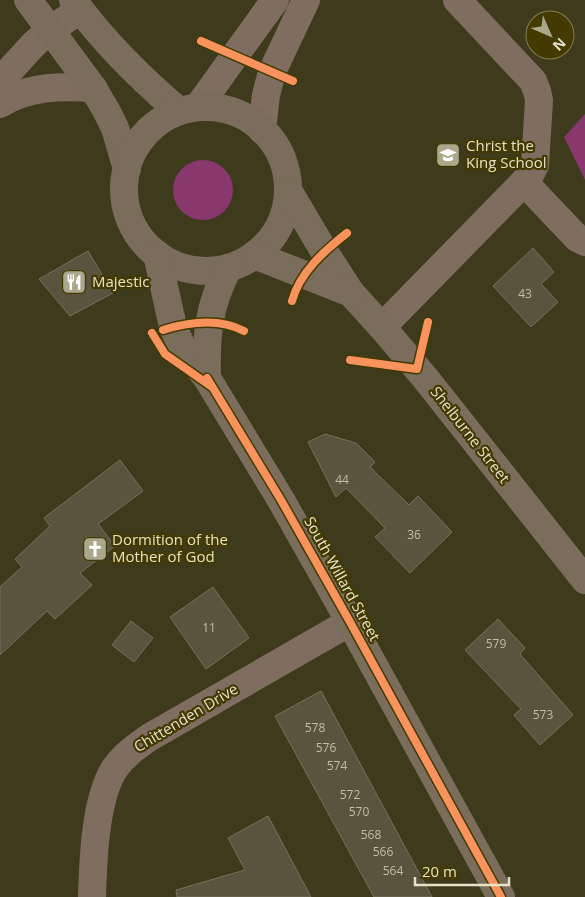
<svg xmlns="http://www.w3.org/2000/svg" width="585" height="897" viewBox="0 0 585 897" font-family="'Open Sans',sans-serif">
	<style>
		.green { fill: #88386c }
		.building { fill: #5a533d; stroke: #78715a }
		.lines { fill: none; stroke-linecap: round; stroke-linejoin: round }
		.minor { stroke: #7f6e5f; stroke-width: 28 }
		.major { stroke: #7a6d5c; stroke-width: 28 }
		.cycleway-casing { stroke: #423a00; stroke-width: 11 }
		.cycleway { stroke: #f8935d; stroke-width: 8 }
		.labels { text-anchor: middle; stroke-width: 4.5; stroke-linejoin: round; paint-order: stroke }
		.number-label { font-size: 12px; fill: #c3bea4 }
		.poi-label { font-size: 15px; fill: #e6e2c7; stroke: #423a00; text-anchor: start }
		.street-label { font-size: 15px; fill: #e6e2c7; stroke: #423a00 }
	</style>
	<rect width="100%" height="100%" fill="#3e3a1c"/>
	<g class="green">
		<path d="M585,114V180L564,137Z"/>
		<circle cx="203" cy="190" r="30"/>
	</g>
	<g class="building">
		<path d="M533,248L554,272L541,284L558,302L531,327L493,286Z"/>
		<path d="M88,251L113,293L70,316L39,279Z"/>
		<path d="M325,434L356,443L375,462L370,467L409,505L418,496L452,532L410,573L375,537L385,528L346,488L336,497L308,442Z"/>
		<path d="M120,460L143,491L98,524L115,546L80,573L92,585L55,619L47,611L0,655V587L22,567L15,559L50,526L44,518Z"/>
		<path d="M213,587L249,638L206,669L170,617Z"/>
		<path d="M498,619L525,648L520,654L573,715L540,745L514,715L521,709L465,650Z"/>
		<path d="M131,621L153,638L134,662L112,645Z"/>
		<path d="M321,691L432,897H374L275,716Z"/>
		<path d="M268,816L311,897H177L176,890L245,870L228,838Z"/>
	</g>
	<g class="lines">
		<g class="minor">
			<path d="M0,81L34,44L50,30L80,10"/>
			<path d="M0,104C28,86 61,86 93,88"/>
			<path d="M198,107L275,0"/>
			<path d="M262,130L266,95L272,72L306,0"/>
			<path d="M524,182L577,238L585,242"/>
			<path d="M382,327L524,182L530,175L535,165L539,100L537,91L533,81L457,0"/>
			<path d="M92,897C93,861 95,798 115,768C124,755 137,746 150,737L350,622"/>
		</g>
		<g class="major">
			<path d="M28,0L93,88L106,110L115,128L127,169"/>
			<path d="M73,0C103,41 140,78 179,111"/>
			<circle cx="206" cy="189" r="82"/>
			<path d="M289,192L324,251L351,293L382,327L426,379L585,580"/>
			<path d="M157,254L173,327L182,347L207,378L281,500L350,622L501,897"/>
			<path d="M254,255L351,293"/>
			<path d="M207,378C206,334 208,308 228,268"/>
		</g>
		<defs>
			<g id="cycleway">
				<path d="M201,41L293,81"/>
				<path d="M292,301C300,272 324,251 347,233"/>
				<path d="M163,330C189,322 219,318 244,331"/>
				<path d="M152,333L165,354L212,387"/>
				<path d="M350,360L417,369L428,322"/>
				<path d="M207,378L281,500L350,622L501,897"/>
			</g>
		</defs>
		<use href="#cycleway" class="cycleway-casing"/>
		<use href="#cycleway" class="cycleway"/>
	</g>
	<defs>
		<symbol id="school-square" viewBox="-11 -11 22 22"><rect x="-9" y="-9" width="18" height="18" rx="4" fill="#aba78b" stroke="#423a00"/><path d="M0-5L7-2L0 1L-7-2ZM-4 1L0 2.5L4 1V4Q0 6-4 4Z" fill="#fff"/></symbol>
		<symbol id="restaurant-square" viewBox="-11 -11 22 22"><rect x="-9" y="-9" width="18" height="18" rx="4" fill="#aba78b" stroke="#423a00"/><path d="M-5-6h1v4h1v-4h1v4h1v-4h1v5L-1.5 .5V6h-2V.5L-5-1ZM5-6V6H3V1.5H1.5Q1.5-4 5-6Z" fill="#fff"/></symbol>
		<symbol id="church-square" viewBox="-11 -11 22 22"><rect x="-9" y="-9" width="18" height="18" rx="4" fill="#aba78b" stroke="#423a00"/><path d="M-1.2-6h2.4v3.5h3.3v2.4h-3.3V6h-2.4V-.1h-3.3v-2.4h3.3Z" fill="#fff"/></symbol>
	</defs>
	<g fill-rule="evenodd">
		<use href="#school-square" x="434" y="141" width="28" height="28"/>
		<use href="#restaurant-square" x="60" y="268" width="28" height="28"/>
		<use href="#church-square" x="81" y="535" width="28" height="28"/>
	</g>
	<g class="labels">
		<g class="number-label">
			<text x="525" y="298">43</text>
			<text x="342" y="484">44</text>
			<text x="414" y="539">36</text>
			<text x="209" y="632">11</text>
			<text x="496" y="648">579</text>
			<text x="543" y="719">573</text>
			<text x="315" y="732">578</text>
			<text x="326" y="752">576</text>
			<text x="337" y="770">574</text>
			<text x="350" y="799">572</text>
			<text x="359" y="816">570</text>
			<text x="371" y="839">568</text>
			<text x="383" y="856">566</text>
			<text x="393" y="875">564</text>
		</g>
		<g class="poi-label">
			<text x="466" y="151">Christ the<tspan x="466" dy="17">King School</tspan></text>
			<text x="92" y="287">Majestic</text>
			<text x="112" y="545">Dormition of the<tspan x="112" dy="17">Mother of God</tspan></text>
		</g>
		<g class="street-label">
			<text transform="translate(470 435) rotate(52)" y="5">Shelburne Street</text>
			<text transform="translate(342 579) rotate(61)" y="5">South Willard Street</text>
			<text transform="translate(186 718) rotate(-31)" y="5">Chittenden Drive</text>
		</g>
	</g>
	<g transform="translate(550 35) rotate(135)"><circle r="24" fill="#423a00" stroke="#847d50"/>
	<path d="M0-4L9 19L0 12L-9 19Z" fill="#aba78b"/>
	<text y="-8" font-size="14" font-weight="bold" text-anchor="middle" fill="#e6e2c7">N</text>
	</g>
	<path d="M415 877v8h94v-8" fill="none" stroke="#e6e2c7" stroke-width="2.5"/>
	<text x="422" y="877" font-size="15" fill="#e6e2c7" stroke="#423a00" stroke-width="4" paint-order="stroke">20 m</text>
</svg>
